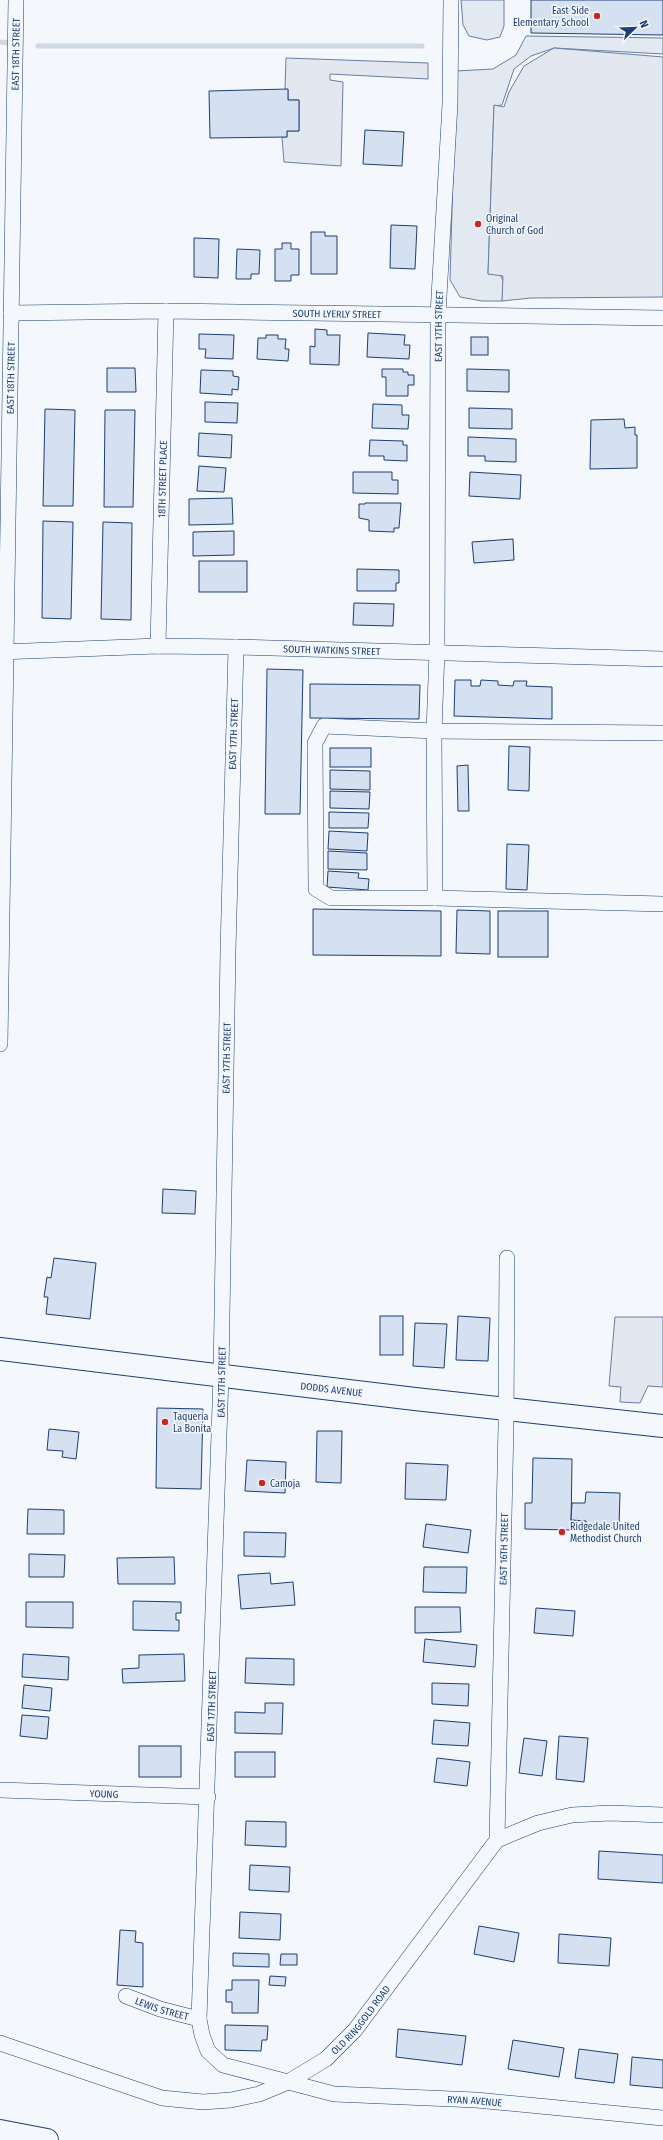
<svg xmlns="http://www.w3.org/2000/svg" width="663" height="2140" viewBox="0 0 663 2140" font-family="'Fira Sans Condensed',sans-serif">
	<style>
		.green { fill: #e3e9f0; stroke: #687fa3 }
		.parking { fill: #e3e8f0; stroke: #687fa3 }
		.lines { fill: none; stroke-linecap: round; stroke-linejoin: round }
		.stream { stroke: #cfd7e4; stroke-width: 5 }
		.building { fill: #d5e0f0; stroke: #1d3f73 }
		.street-casing { stroke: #1d3f73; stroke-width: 16 }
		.primary-casing { stroke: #1d3f73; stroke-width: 24 }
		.highway-casing { stroke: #1d3f73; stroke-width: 24 }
		.street { stroke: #f4f7fb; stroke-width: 15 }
		.primary { stroke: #f4f7fb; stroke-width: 22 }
		.highway { stroke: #f4f7fb; stroke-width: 22 }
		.poi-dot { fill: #c62828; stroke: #f4f7fb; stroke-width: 1.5 }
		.labels { text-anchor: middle; stroke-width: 3; stroke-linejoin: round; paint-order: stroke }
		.poi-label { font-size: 10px; fill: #1d3f73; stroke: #f4f7fb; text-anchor: start }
		.street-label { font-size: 10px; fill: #1d3f73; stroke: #f4f7fb }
	</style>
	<rect width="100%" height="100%" fill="#f4f7fb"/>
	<g class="green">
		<path d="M461,0H504V26L500,37L487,40L469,36L463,25Z"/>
		<path d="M526,36L663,38V54L554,48L531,56L514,69L502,105L494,106L488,274H500L504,283L502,301H482L460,297L450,280L456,71L493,69L516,55Z"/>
	</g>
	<g class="parking">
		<path d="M554,48L663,57V297L531,298L502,301L503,276L488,274L494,105L504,107L509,92L524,66Z"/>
		<path d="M286,58L428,63V79L330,74V80L343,82L341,166L284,162L282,137H287V131H299V100H288V90L285,89Z"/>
		<path d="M615,1317H663V1387L648,1386L640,1403L620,1402L621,1387L609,1386Z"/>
	</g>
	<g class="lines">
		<g class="stream">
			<path d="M0,42L10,43"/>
			<path d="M38,46H422"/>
		</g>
	</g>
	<g class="building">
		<path d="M531,0H663V35L531,33Z"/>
		<path d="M288,89V100H299V131H287V137L210,138L209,91Z"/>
		<path d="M365,130L404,132L402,166L363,164Z"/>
		<path d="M391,225L417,226L415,269L390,268Z"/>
		<path d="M311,232H325V236H337V274H311Z"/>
		<path d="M194,238L219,239L218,278L194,277Z"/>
		<path d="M282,243H291V249H299V275H291V281H275V249H282Z"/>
		<path d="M237,249L260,250L259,274H251V279H236Z"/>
		<path d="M315,329L327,330V335H340L339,365L310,364V346L315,347Z"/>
		<path d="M368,333L405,335L404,345H410L409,359L367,357Z"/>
		<path d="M199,334L234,335L233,359L205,358L206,349H199Z"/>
		<path d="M266,335H278V339H286L285,349H289L288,361L257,359L258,338H266Z"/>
		<rect x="471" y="337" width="17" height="18"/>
		<path d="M107,368H135L136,392H107Z"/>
		<path d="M382,369H403V372H408V375H414V385H408V396H386V377H382Z"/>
		<path d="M467,369L509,370V392L467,391Z"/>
		<path d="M201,370L233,371V376L239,377L238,390L232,389V395L200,393Z"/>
		<path d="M205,402L238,403L237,423L205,422Z"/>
		<path d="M373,404L402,405V415H409L408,429L372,428Z"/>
		<path d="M469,408L512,409V429L469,428Z"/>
		<path d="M45,409L75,410L73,506H43Z"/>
		<path d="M105,410H135L133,507H104Z"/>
		<path d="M624,419L625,428L635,427V435H637V468L590,469L591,420Z"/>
		<path d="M199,433L232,435L231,458L198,456Z"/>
		<path d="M468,437L516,439V462L485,461V456H468Z"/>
		<path d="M370,440L403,441V445H407V461L384,460V456H369Z"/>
		<path d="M199,466L226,468L224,492L197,491Z"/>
		<path d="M353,472H392V480H398V494L353,493Z"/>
		<path d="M470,472L521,475L520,499L469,496Z"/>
		<path d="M232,498L233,524L189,525V499Z"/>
		<path d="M365,503H401L399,528H394V532L369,531V520L359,518V504H365Z"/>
		<path d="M43,521L73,522L71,619L42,618Z"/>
		<path d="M103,522L132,523L131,620L101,619Z"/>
		<path d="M234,531V555L193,556V532Z"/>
		<path d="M513,539L514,560L474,563L472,542Z"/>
		<rect x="199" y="561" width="48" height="31"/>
		<path d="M357,569L399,570V583H396V591H357Z"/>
		<path d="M354,603L394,604L393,626L353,625Z"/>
		<path d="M267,669L303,670L300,814H265Z"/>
		<path d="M455,680H471V686H480L481,680L498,681V685L513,686L514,681H527L526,686L552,687V719L454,716Z"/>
		<path d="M310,684L420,685L419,719L310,718Z"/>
		<path d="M509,746L530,747L529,791L508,790Z"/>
		<rect x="330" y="748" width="41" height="19"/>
		<path d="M468,765L469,811H458L457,766Z"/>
		<path d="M330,770L370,771V790L330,789Z"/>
		<path d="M330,791L370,792L369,809L330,808Z"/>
		<path d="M329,812L369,813L368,828H329Z"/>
		<path d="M329,831L368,833L367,851L328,849Z"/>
		<path d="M507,844L529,845L527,890L506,889Z"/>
		<path d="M328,851L367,853V870L328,869Z"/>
		<path d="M328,871L359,873L358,878L369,879L368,890L327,887Z"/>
		<path d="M313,909L441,911V956L313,955Z"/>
		<path d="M457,910L490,911V954L456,953Z"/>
		<rect x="498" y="911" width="50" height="46"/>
		<path d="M163,1189L196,1191L195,1214L162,1213Z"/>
		<path d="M54,1258L96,1263L90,1319L46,1314L48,1297H44L47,1277L51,1278Z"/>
		<rect x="380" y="1316" width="23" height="39"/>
		<path d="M458,1316L490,1318L488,1361L456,1360Z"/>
		<path d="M415,1323L447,1324L444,1368L413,1366Z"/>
		<path d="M157,1408L203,1409L201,1489L156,1488Z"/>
		<path d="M49,1429L79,1432L76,1459L62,1457L63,1451L47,1450Z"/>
		<path d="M317,1431H342L341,1483L316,1482Z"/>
		<path d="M533,1458L572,1459L571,1530L525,1529V1503H532Z"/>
		<path d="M247,1460L286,1462L285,1493L245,1491Z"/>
		<path d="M406,1463L448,1465L446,1500L405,1499Z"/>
		<path d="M586,1492L620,1493L619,1528L586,1527V1521L571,1520L572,1503H585Z"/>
		<path d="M28,1509L64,1510V1534H27Z"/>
		<path d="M426,1524L471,1530L468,1553L423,1547Z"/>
		<path d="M244,1532L286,1533L285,1557L244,1556Z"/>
		<path d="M29,1554L65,1555L64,1577H29Z"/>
		<path d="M174,1557L175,1584H118L117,1558Z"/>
		<path d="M424,1567H467L466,1593L423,1592Z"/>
		<path d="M270,1573L271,1584L293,1582L295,1605L241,1609L238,1575Z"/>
		<path d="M133,1601L181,1602V1613H176V1620H179V1631L133,1630Z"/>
		<path d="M26,1602H73V1628L26,1627Z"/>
		<path d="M415,1607H460L461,1632L415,1633Z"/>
		<path d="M536,1608L575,1611L573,1636L534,1633Z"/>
		<path d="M425,1639L477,1645L475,1667L423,1662Z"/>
		<path d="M23,1654L69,1657L68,1680L22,1677Z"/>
		<path d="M184,1654L185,1681L123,1683L122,1669L139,1668V1655Z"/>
		<path d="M246,1658L294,1659V1685L245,1683Z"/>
		<path d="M432,1683L469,1684L468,1706L432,1704Z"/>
		<path d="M24,1685L52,1688L50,1711L22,1708Z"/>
		<path d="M265,1703H283L282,1734L235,1733V1712L265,1713Z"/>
		<path d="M22,1715L49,1717L47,1739L20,1736Z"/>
		<path d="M434,1720L470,1723L468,1746L432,1744Z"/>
		<path d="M559,1736L588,1738L584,1782L556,1779Z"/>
		<path d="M524,1738L547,1741L542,1776L519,1773Z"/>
		<rect x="139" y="1746" width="42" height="31"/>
		<rect x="235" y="1752" width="40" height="25"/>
		<path d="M437,1758L470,1762L467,1786L434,1782Z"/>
		<path d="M246,1821L286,1822V1847L245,1845Z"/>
		<path d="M599,1851L663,1855V1883L598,1879Z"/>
		<path d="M250,1865L290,1867L289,1892L249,1890Z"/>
		<path d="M240,1912L281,1914L280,1940L239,1938Z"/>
		<path d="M479,1926L519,1933L514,1962L474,1954Z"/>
		<path d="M120,1930L136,1931L135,1942L143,1943V1987L117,1985Z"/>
		<path d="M559,1934L611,1938L609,1966L558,1963Z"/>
		<path d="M233,1953L269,1954V1967L233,1966Z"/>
		<path d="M281,1954H297V1965H280Z"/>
		<path d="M270,1976L286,1977L285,1986L269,1985Z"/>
		<path d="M232,1980H259L258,2013H232V2002H226V1990H232Z"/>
		<path d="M225,2025L268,2026L267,2040H262L261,2051L225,2050Z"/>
		<path d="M398,2029L466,2036L462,2065L396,2057Z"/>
		<path d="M513,2040L564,2048L559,2077L508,2069Z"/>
		<path d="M579,2049L618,2054L614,2083L575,2078Z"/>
		<path d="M632,2057L663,2060V2088L630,2085Z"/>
	</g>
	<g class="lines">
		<defs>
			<g id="street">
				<path id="s1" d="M11,313L166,311L663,318"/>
				<path id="s2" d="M158,646L166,311"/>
				<path id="s3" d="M236,647L228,951L221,1376L199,2019L202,2035L208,2051L223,2065L334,2094L476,2100L663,2118"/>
				<path id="s4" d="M0,652L158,646L236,647L663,659"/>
				<path d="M663,733L434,731L324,726L315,743L316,889L331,898H435L663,904"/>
				<path id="s5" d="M435,898L434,731L437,652L438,314L450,104L451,0"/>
				<path id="s6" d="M0,1044L16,0"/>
				<path id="s7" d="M0,1790L208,1797"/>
				<path id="s8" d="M497,1840L506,1425L507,1258"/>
				<path id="s9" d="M126,1996L160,2009L199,2019"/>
				<path id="s10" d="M0,2043L162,2098L203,2102L231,2100L259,2094L288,2082L326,2059L355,2030L497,1840L538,1823L572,1815L610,1813L663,1815"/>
			</g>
			<g id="primary">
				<path id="s11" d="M0,1349L415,1399L663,1426"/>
			</g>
			<path id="highway" d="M0,2131L47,2140"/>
		</defs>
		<use href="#street" class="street-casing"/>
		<use href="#primary" class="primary-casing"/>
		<use href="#highway" class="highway-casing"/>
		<use href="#street" class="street"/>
		<use href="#primary" class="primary"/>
		<use href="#highway" class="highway"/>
	</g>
	<g class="poi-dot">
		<circle cx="597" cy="16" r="4"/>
		<circle cx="478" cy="224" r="4"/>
		<circle cx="165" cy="1422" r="4"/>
		<circle cx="262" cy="1483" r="4"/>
		<circle cx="562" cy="1532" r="4"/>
	</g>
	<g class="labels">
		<g class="poi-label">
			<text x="589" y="14" text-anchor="end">East Side<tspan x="589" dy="12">Elementary School</tspan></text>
			<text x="486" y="222">Original<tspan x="486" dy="12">Church of God</tspan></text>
			<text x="173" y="1420">Taqueria<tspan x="173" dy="12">La Bonita</tspan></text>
			<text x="270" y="1487">Camoja</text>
			<text x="570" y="1530">Ridgedale United<tspan x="570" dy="12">Methodist Church</tspan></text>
		</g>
		<g class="street-label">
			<text dy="4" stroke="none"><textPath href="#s6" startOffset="990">EAST 18TH STREET</textPath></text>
			<text dy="4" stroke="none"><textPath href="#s1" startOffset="326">SOUTH LYERLY STREET</textPath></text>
			<text dy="4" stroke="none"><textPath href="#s5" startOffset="572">EAST 17TH STREET</textPath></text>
			<text dy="4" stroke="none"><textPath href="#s6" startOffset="666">EAST 18TH STREET</textPath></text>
			<text dy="4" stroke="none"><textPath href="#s2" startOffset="167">18TH STREET PLACE</textPath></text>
			<text dy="4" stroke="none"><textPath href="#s4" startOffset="332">SOUTH WATKINS STREET</textPath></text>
			<text transform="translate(233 734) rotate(-88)" y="4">EAST 17TH STREET</text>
			<text transform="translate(226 1058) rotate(-89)" y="4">EAST 17TH STREET</text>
			<text transform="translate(221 1382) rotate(-89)" y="4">EAST 17TH STREET</text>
			<text dy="4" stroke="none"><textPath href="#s11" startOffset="334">DODDS AVENUE</textPath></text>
			<text dy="4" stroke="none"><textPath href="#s8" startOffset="291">EAST 16TH STREET</textPath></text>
			<text transform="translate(211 1706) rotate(-88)" y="4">EAST 17TH STREET</text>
			<text dy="4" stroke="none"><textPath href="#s7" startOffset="104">YOUNG</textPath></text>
			<text dy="4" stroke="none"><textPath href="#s9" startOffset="38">LEWIS STREET</textPath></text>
			<text dy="4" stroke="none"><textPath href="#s10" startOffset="397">OLD RINGGOLD ROAD</textPath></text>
			<text dy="4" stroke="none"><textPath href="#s3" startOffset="1682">RYAN AVENUE</textPath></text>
		</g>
	</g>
	<g transform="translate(635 28) rotate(67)" stroke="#f4f7fb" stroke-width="3" paint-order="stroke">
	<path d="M0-3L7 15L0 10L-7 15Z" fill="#1d3f73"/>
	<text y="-6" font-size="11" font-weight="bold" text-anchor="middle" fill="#1d3f73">N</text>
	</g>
</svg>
